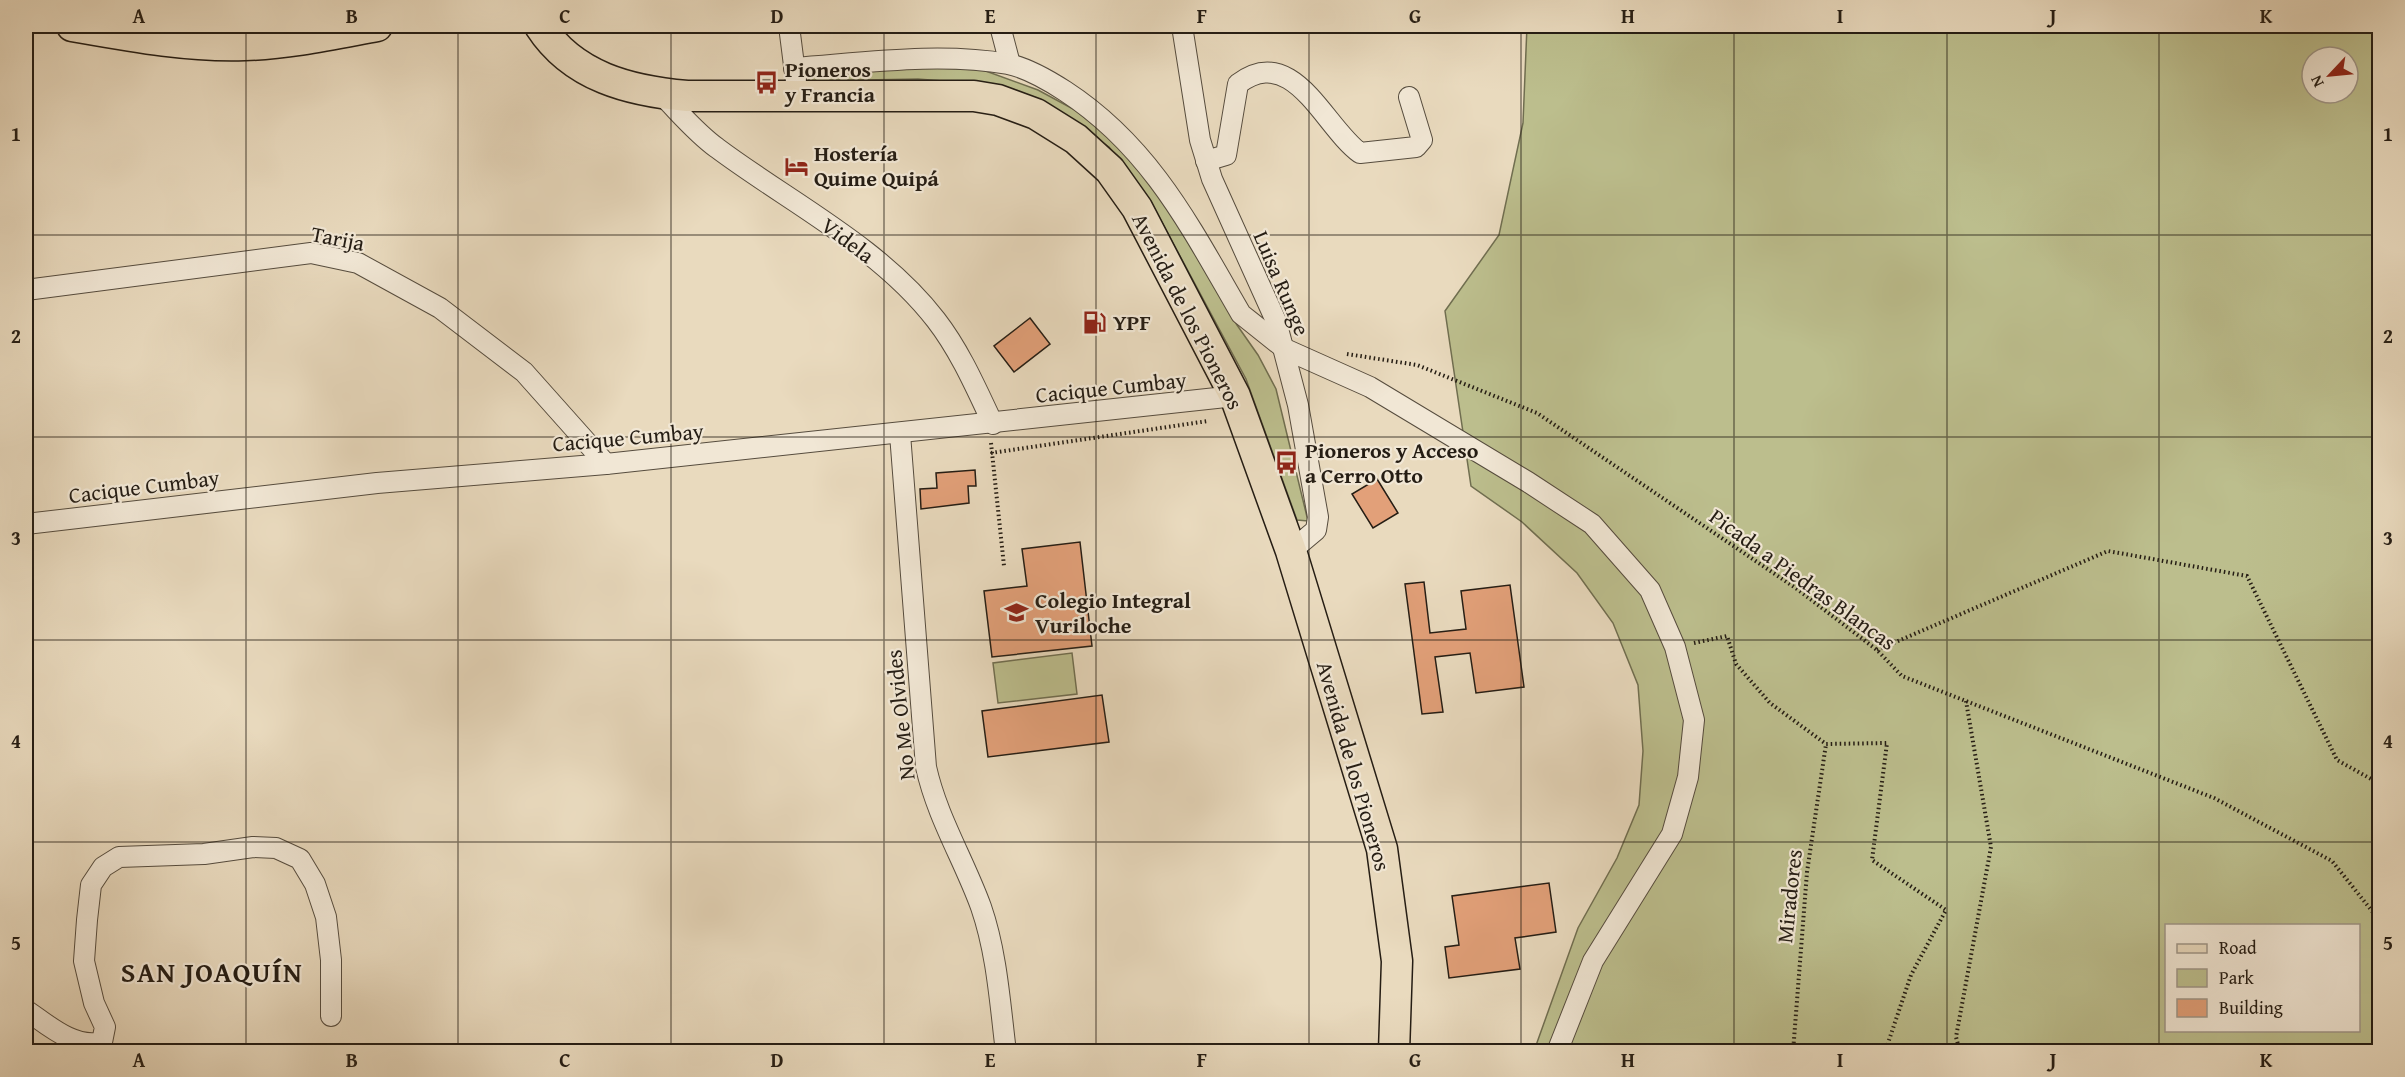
<svg xmlns="http://www.w3.org/2000/svg" width="2405" height="1077" viewBox="0 0 2405 1077" font-family="'Gentium Book Plus',serif">
	<style>
		.green { fill: #bcbe8d; stroke: #706e50; stroke-width: 1.5; fill-rule: evenodd }
		.building { fill: #e2a079; stroke: #251d14; stroke-width: 1.5 }
		.lines { fill: none; stroke-linecap: round; stroke-linejoin: round }
		.street-casing { stroke: #564c3e; stroke-width: 22 }
		.primary-casing { stroke: #251d14; stroke-width: 33 }
		.path { stroke: #251d14; stroke-width: 4; stroke-dasharray: 1.5 3; stroke-linecap: butt }
		.street { stroke: #f1e7d5; stroke-width: 20 }
		.primary { stroke: #e9dabe; stroke-width: 30 }
		.grid { fill: none; stroke: #251d14; stroke-width: 1.5; stroke-opacity: 0.55 }
		.labels { text-anchor: middle; stroke-width: 4.5; stroke-linejoin: round; paint-order: stroke }
		.poi-label { font-size: 22px; font-weight: bold; fill: #251d14; stroke: #f1e7d5; text-anchor: start }
		.street-label { font-size: 22px; fill: #251d14; stroke: #f1e7d5 }
		.district-label { font-size: 28px; font-weight: bold; letter-spacing: 1.5px; fill: #251d14; stroke: #f1e7d5 }
		.neatline { fill: none; stroke: #251d14; stroke-width: 2 }
		.grid-label { font-size: 20px; text-anchor: middle; font-weight: bold; fill: #251d14 }
	</style>
	<rect width="100%" height="100%" fill="#e9dabe"/>
	<filter id="stains"><feTurbulence type="fractalNoise" baseFrequency=".00333" numOctaves="4"/><feColorMatrix values="0 0 0 0 .2 0 0 0 0 .09 0 0 0 0 .02 0 0 0 .5 -.17"/></filter>
	<radialGradient id="worn" r=".72"><stop offset=".6" stop-color="#630" stop-opacity="0"/><stop offset="1" stop-color="#630" stop-opacity=".3"/></radialGradient>
	<g class="green">
		<path d="M1527,26H2379V1051H1534L1578,928L1617,858L1639,805L1643,751L1638,685L1613,623L1577,573L1522,522L1471,486L1445,311L1499,235L1523,123ZM2312,57H2348V93H2312ZM2166,926H2358V1030H2166Z"/>
		<path d="M917,67L983,70L1038,90L1075,110L1129,154L1163,200L1237,325L1258,355L1276,389L1308,521L1297,520L1246,379L1151,202L1109,147L1056,111L980,84L918,79L809,81L810,72Z"/>
		<path d="M1072,653L1077,694L998,703L993,663Z"/>
	</g>
	<g class="building">
		<path d="M1030,318L1050,344L1014,372L994,346Z"/>
		<path d="M975,470L976,486H968L969,503L921,509L920,489L937,488L936,473Z"/>
		<path d="M1377,479L1398,513L1373,528L1352,494Z"/>
		<path d="M1080,542L1092,646L992,657L984,591L1027,586L1022,549Z"/>
		<path d="M1424,582L1430,633L1466,629L1461,591L1510,585L1524,687L1476,693L1470,653L1435,657L1443,712L1422,714L1405,584Z"/>
		<path d="M1102,695L1109,742L988,757L982,711Z"/>
		<path d="M1549,883L1556,932L1515,938L1520,969L1449,978L1445,947L1459,945L1452,896Z"/>
	</g>
	<g class="lines">
		<defs>
			<g id="street">
				<path d="M789,26L796,81"/>
				<path d="M1000,26L1010,64"/>
				<path d="M1182,26L1200,140L1212,179L1276,321L1298,405L1318,517L1316,530L1291,551"/>
				<path d="M794,68C864,63 938,52 1008,64C1028,68 1048,80 1065,91C1151,147 1191,228 1241,314L1285,349L1370,387L1528,482L1592,524L1650,590L1675,647L1694,720L1688,777L1672,834L1593,961L1557,1052"/>
				<path d="M661,94C679,112 696,133 717,148C789,202 880,247 936,320C960,351 976,388 993,424"/>
				<path d="M1206,161L1226,155L1238,84C1293,42 1324,127 1360,153L1416,147L1422,140L1409,97"/>
				<path d="M26,290L311,253L358,263L440,308L524,372L606,464"/>
				<path d="M900,434L926,767C937,817 964,860 981,907C997,953 1000,1004 1006,1052"/>
				<path d="M26,524L377,483L606,464L1235,396"/>
				<path d="M26,1010C48,1025 74,1049 102,1042L105,1027L94,1003L84,961L87,920L91,885L103,867L119,857L204,854L253,847L276,848L300,859L315,884L326,917L331,960V1016"/>
			</g>
			<g id="primary">
				<path d="M72,26C129,36 187,47 245,45C289,44 334,34 377,26"/>
				<path d="M540,26C573,77 630,91 687,96H974L998,100L1036,114L1076,139L1110,170L1137,208L1235,396L1291,551L1382,849L1397,961L1394,1052"/>
			</g>
		</defs>
		<use href="#street" class="street-casing"/>
		<use href="#primary" class="primary-casing"/>
		<g class="path">
			<path d="M1347,354L1417,365L1537,413L1797,589L1877,650L1902,676L2214,798L2332,861L2380,921"/>
			<path d="M991,443L1004,566"/>
			<path d="M991,453L1208,421"/>
			<path d="M1694,643L1727,636L1736,664L1770,703L1826,744L1887,743L1872,860L1946,910L1911,975L1885,1052"/>
			<path d="M1877,650L2108,551L2247,576L2337,760L2380,784"/>
			<path d="M1793,1052L1807,872L1826,744"/>
			<path d="M1960,1052L1956,1037L1991,847L1966,701"/>
		</g>
		<use href="#street" class="street"/>
		<use href="#primary" class="primary"/>
	</g>
	<path class="grid" d="M246,26V1052M458,26V1052M671,26V1052M884,26V1052M1096,26V1052M1309,26V1052M1521,26V1052M1734,26V1052M1947,26V1052M2159,26V1052M26,235H2380M26,437H2380M26,640H2380M26,842H2380"/>
	<defs>
		<symbol id="bus-bare" viewBox="-9 -9 18 18"><path d="M-5-6H5V4H4V6H2V4H-2V6H-4V4H-5ZM-3.5-4V0h7V-4ZM-3.5 1.2v1.5H-2V1.2ZM2 1.2v1.5H3.5V1.2Z" fill="#8f2418" stroke="#f1e7d5" stroke-width="2.5" paint-order="stroke"/></symbol>
		<symbol id="hotel-bare" viewBox="-9 -9 18 18"><path d="M-6-4.5h1.5V1H6V5H4.5V3h-9V5H-6ZM-4 0a1.8 1.8 0 1 1 3.6 0ZM.5 0V-2.5h3Q6-2.5 6 0Z" fill="#8f2418" stroke="#f1e7d5" stroke-width="2.5" paint-order="stroke"/></symbol>
		<symbol id="fuel-bare" viewBox="-9 -9 18 18"><path d="M-5.5-6h7V0h2V4h1.3V-2.5L3-4.5l.8-.8L6-3V5H2.5V1h-1V6h-7ZM-4.2-4.7v3.2H.2V-4.7Z" fill="#8f2418" stroke="#f1e7d5" stroke-width="2.5" paint-order="stroke"/></symbol>
		<symbol id="school-bare" viewBox="-9 -9 18 18"><path d="M0-5L7-2L0 1L-7-2ZM-4 1L0 2.5L4 1V4Q0 6-4 4Z" fill="#8f2418" stroke="#f1e7d5" stroke-width="2.5" paint-order="stroke"/></symbol>
	</defs>
	<g fill-rule="evenodd">
		<use href="#bus-bare" x="750" y="66" width="33" height="33"/>
		<use href="#hotel-bare" x="780" y="150" width="33" height="33"/>
		<use href="#fuel-bare" x="1078" y="306" width="33" height="33"/>
		<use href="#bus-bare" x="1270" y="446" width="33" height="33"/>
		<use href="#school-bare" x="1000" y="596" width="33" height="33"/>
	</g>
	<g class="labels">
		<g class="poi-label">
			<text x="785" y="77">Pioneros<tspan x="785" dy="25">y Francia</tspan></text>
			<text x="814" y="161">Hostería<tspan x="814" dy="25">Quime Quipá</tspan></text>
			<text x="1113" y="330">YPF</text>
			<text x="1305" y="458">Pioneros y Acceso<tspan x="1305" dy="25">a Cerro Otto</tspan></text>
			<text x="1035" y="608">Colegio Integral<tspan x="1035" dy="25">Vuriloche</tspan></text>
		</g>
		<g class="street-label">
			<text transform="translate(338 238) rotate(11)" y="8">Tarija</text>
			<text transform="translate(848 240) rotate(37)" y="8">Videla</text>
			<text transform="translate(1282 283) rotate(67)" y="8">Luisa Runge</text>
			<text transform="translate(1188 311) rotate(63)" y="8">Avenida de los Pioneros</text>
			<text transform="translate(1111 387) rotate(-6)" y="8">Cacique Cumbay</text>
			<text transform="translate(628 437) rotate(-5)" y="8">Cacique Cumbay</text>
			<text transform="translate(144 486) rotate(-7)" y="8">Cacique Cumbay</text>
			<text transform="translate(1803 579) rotate(36)" y="8">Picada a Piedras Blancas</text>
			<text transform="translate(900 715) rotate(-96)" y="8">No Me Olvides</text>
			<text transform="translate(1354 766) rotate(74)" y="8">Avenida de los Pioneros</text>
			<text transform="translate(1789 896) rotate(-84)" y="8">Miradores</text>
		</g>
		<g class="district-label">
			<text x="212" y="982">SAN JOAQUÍN</text>
		</g>
	</g>
	<rect width="2405" height="1077" fill="none" stroke="#e9dabe" stroke-width="66"/>
	<rect x="2165" y="924" width="195" height="108" fill="#f1e7d5" stroke="#9f9688" stroke-width="1.5"/>
	<rect x="2177" y="944" width="30" height="9" fill="#e9dabe" stroke="#9f9688" stroke-width="1.5"/>
	<text x="2219" y="954" font-size="18" fill="#251d14">Road</text>
	<rect x="2177" y="969" width="30" height="18" fill="#bcbe8d" stroke="#9f9688" stroke-width="1.5"/>
	<text x="2219" y="984" font-size="18" fill="#251d14">Park</text>
	<rect x="2177" y="999" width="30" height="18" fill="#e2a079" stroke="#9f9688" stroke-width="1.5"/>
	<text x="2219" y="1014" font-size="18" fill="#251d14">Building</text>
	<g transform="translate(2330 75) rotate(244)"><circle r="28" fill="#f1e7d5" stroke="#9f9688" stroke-width="1.5"/>
	<path d="M0-4.5L10 22L0 15L-10 22Z" fill="#8f2418"/>
	<text y="-9" font-size="16" font-weight="bold" text-anchor="middle" fill="#251d14">N</text>
	</g>
	<rect x="33" y="33" width="2339" height="1011" class="neatline"/>
	<g class="grid-label">
		<text x="139" y="23">A</text>
		<text x="352" y="23">B</text>
		<text x="565" y="23">C</text>
		<text x="777" y="23">D</text>
		<text x="990" y="23">E</text>
		<text x="1202" y="23">F</text>
		<text x="1415" y="23">G</text>
		<text x="1628" y="23">H</text>
		<text x="1840" y="23">I</text>
		<text x="2053" y="23">J</text>
		<text x="2266" y="23">K</text>
		<text x="16" y="141">1</text>
		<text x="2388" y="141">1</text>
		<text x="16" y="343">2</text>
		<text x="2388" y="343">2</text>
		<text x="16" y="545">3</text>
		<text x="2388" y="545">3</text>
		<text x="16" y="748">4</text>
		<text x="2388" y="748">4</text>
		<text x="16" y="950">5</text>
		<text x="2388" y="950">5</text>
		<text x="139" y="1067">A</text>
		<text x="352" y="1067">B</text>
		<text x="565" y="1067">C</text>
		<text x="777" y="1067">D</text>
		<text x="990" y="1067">E</text>
		<text x="1202" y="1067">F</text>
		<text x="1415" y="1067">G</text>
		<text x="1628" y="1067">H</text>
		<text x="1840" y="1067">I</text>
		<text x="2053" y="1067">J</text>
		<text x="2266" y="1067">K</text>
	</g>
	<rect width="100%" height="100%" filter="url(#stains)"/>
	<rect width="100%" height="100%" fill="url(#worn)"/>
</svg>
